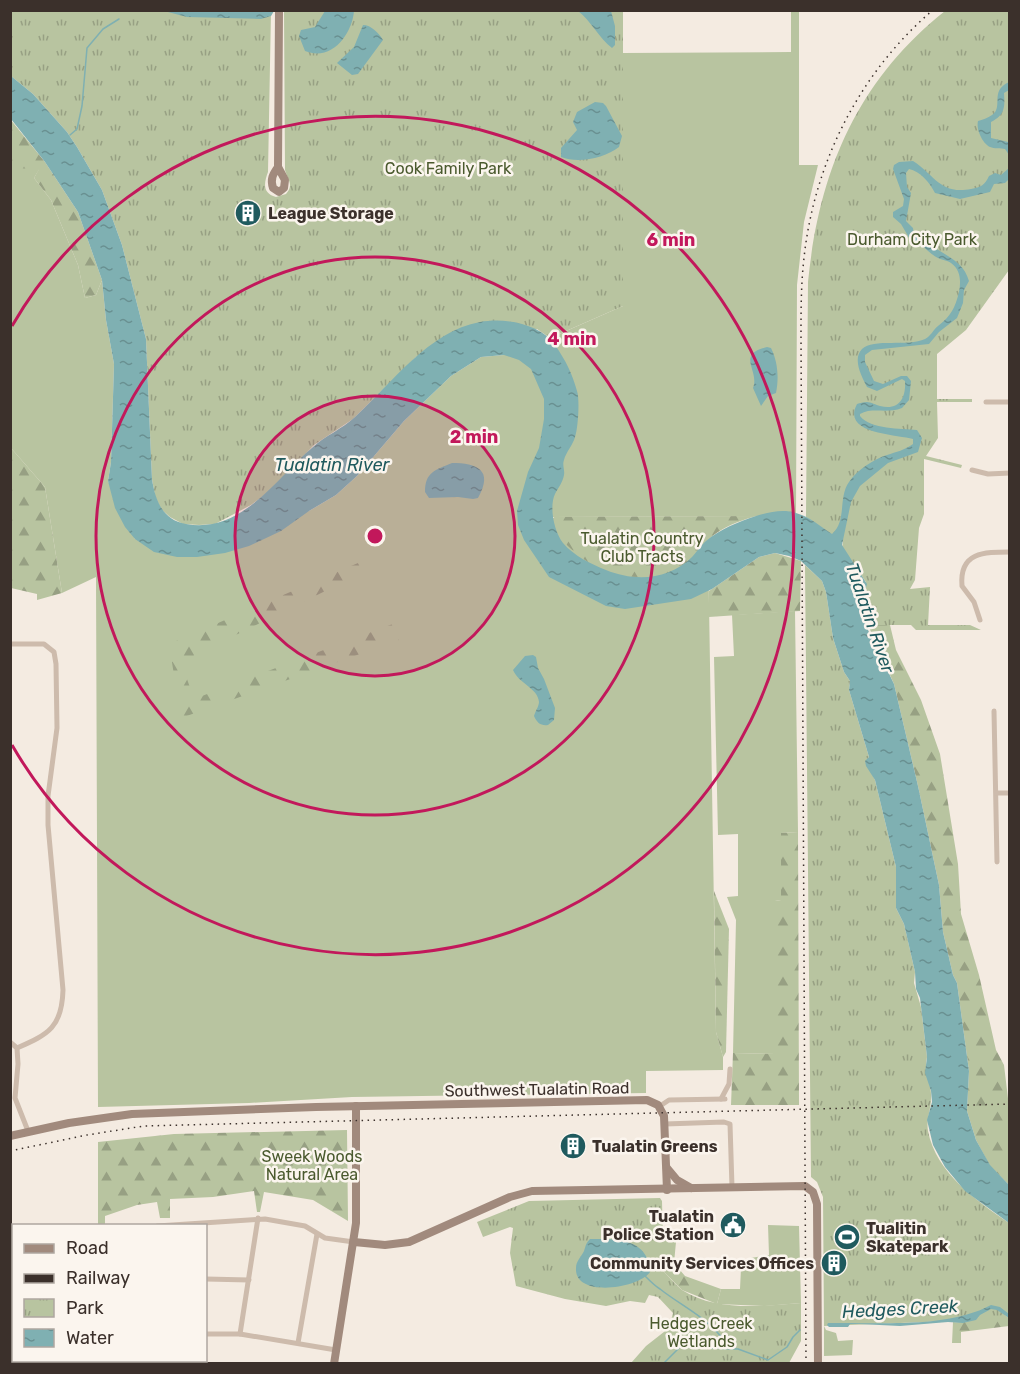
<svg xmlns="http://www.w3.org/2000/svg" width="1020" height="1374" viewBox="0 0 1020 1374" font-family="Rubik,sans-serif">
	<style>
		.green { fill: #b8c4a0 }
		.forest { fill: url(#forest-firs) }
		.park { fill: url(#park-tufts) }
		.water { fill: url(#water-ripples) }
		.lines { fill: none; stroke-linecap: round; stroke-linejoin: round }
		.stream { stroke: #7fb0b2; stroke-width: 1.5 }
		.street { stroke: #cdbbac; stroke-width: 5 }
		.secondary { stroke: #a18a7d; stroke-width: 8 }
		.rail { stroke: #3b302b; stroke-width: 1.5; stroke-dasharray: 1.5 4.5; stroke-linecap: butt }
		.ring { fill: none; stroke: #c2185b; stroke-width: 3 }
		.labels { text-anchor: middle; stroke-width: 5; stroke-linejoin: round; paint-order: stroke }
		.park-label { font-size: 16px; fill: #4a5a2e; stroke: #fbf5ee }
		.poi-label { font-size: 16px; font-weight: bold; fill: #3b302b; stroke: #fbf5ee; text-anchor: start }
		.street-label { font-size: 16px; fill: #3b302b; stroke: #fbf5ee }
		.water-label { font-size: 18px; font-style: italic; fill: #1f5a5e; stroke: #fbf5ee }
		.centre { fill: #c2185b; stroke: #fbf5ee; stroke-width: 3 }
		.ring-label { font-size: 18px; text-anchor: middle; font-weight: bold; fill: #c2185b; stroke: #fbf5ee; stroke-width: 5; stroke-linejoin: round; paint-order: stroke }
	</style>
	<defs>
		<pattern id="forest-firs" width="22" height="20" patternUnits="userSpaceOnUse" patternTransform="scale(1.5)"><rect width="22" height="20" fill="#b8c4a0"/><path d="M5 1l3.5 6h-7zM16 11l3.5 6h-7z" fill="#97a083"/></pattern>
		<pattern id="park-tufts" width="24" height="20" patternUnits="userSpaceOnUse" patternTransform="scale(1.5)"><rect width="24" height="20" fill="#b8c4a0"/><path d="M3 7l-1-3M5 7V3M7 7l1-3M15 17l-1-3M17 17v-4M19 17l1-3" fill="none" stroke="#97a083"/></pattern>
		<pattern id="water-ripples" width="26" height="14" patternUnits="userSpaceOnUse" patternTransform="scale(1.5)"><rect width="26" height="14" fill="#7fb0b2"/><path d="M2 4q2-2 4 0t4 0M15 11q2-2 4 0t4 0" fill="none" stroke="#699091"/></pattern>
	</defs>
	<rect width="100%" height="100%" fill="#f4ebe1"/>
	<g class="green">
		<path d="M791,11H799V165H818L804,222L797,285L796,516L549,517L708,542L716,1032L723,1057V1070L646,1071V1093L352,1097L249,1103L98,1107L96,577L62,593L45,487L11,448V168H40L34,178L51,200L78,265L85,298L96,295L102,280L106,320L114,364L111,462L108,481L135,539L309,511L336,495L357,476L404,421L451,376L481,357L504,355L532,346L623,306V53L791,52Z"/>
		<path d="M795,611L798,832L781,833V900L775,901V1054L733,1053L736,920L727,897L738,896V834L718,835L714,657L734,656L732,615Z"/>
		<path d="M768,1225L799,1226L801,1303L765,1306L717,1304L721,1289H740L741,1268L749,1263L751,1258L769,1255Z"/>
		<path d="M824,1326L826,1330L836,1333L838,1341L853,1340L852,1355L824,1356Z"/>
	</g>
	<g class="forest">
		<path d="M10,119L45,162L78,212L102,280L96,295L85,298L78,265L51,200L34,178L39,169L11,168Z"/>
		<path d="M11,448L45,487L62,593L37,600V594L11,588Z"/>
		<path d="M756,516C743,520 730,524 718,532C707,539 701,549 692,558C664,584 614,582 585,560C568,547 556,538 554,517Z"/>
		<path d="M775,553L801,561L800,611L709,617V591L759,557Z"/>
		<path d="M365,560L372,568L181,662L194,699L398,622L399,640L181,718L169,644Z"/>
		<path d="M868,625H890L896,650L921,700L940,754L958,864L961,914L979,975L996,1050L1004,1065L1009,1107V1185L990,1166L976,1140L967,1111L969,1071L957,983L953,975L943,932L939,885L918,786L894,684Z"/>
		<path d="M798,832L799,1105H731L733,1053L775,1054V901L781,900V833Z"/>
		<path d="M714,891L729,929L726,1052L723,1057L716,1032Z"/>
		<path d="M347,1130L348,1221L313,1200L264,1192L260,1212H257L254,1191L213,1197L170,1199V1218H160L157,1202L137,1205L105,1216V1225H98V1142L174,1134Z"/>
		<path d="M666,1228L676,1242L674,1263L685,1276L721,1289L717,1304L682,1290L659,1267L652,1230Z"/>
		<path d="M998,1310L1009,1318V1326L961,1332V1343H952L953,1322C968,1324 983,1314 998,1310Z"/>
	</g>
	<g class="park">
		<path d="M10,11H271L268,172C264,183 262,193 276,197L286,194C294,185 288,180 285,170L284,11H623V306L550,338L537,329L416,357L353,419L314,445L272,489L251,505L215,524L199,525L183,524L170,517L161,509L155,496L152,479L146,339L122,245L102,190L77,147L67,132L33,94L11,76Z"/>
		<path d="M945,11H1009V270L966,330L937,354V399H972V402H937L938,438L926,456L962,465L961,468L924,459V514L919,528L915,580L910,589L930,587L928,625H970L981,630H916L911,625H868L864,595L866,582L842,548L843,542L806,517L808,282C819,171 857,81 945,11Z"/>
		<path d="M805,565L822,581L826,592L833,638L844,672L850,681L849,690L869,757L866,761L875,780L896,867V908L904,924L915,972L914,983L921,1007L927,1057C923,1073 932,1084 931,1098C931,1110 926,1119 928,1131C936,1173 977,1201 1009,1223V1315L926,1322L824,1326L823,1197L817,1182L811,1177Z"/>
		<path d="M660,1198L662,1201L663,1241L659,1267C667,1274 674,1284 682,1290C716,1312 763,1306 801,1303V1341L789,1363H631L646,1346L669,1328L673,1313L658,1297L649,1295L645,1303L630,1301L606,1306L565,1299L516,1286L510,1253L513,1228L510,1227L483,1237L477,1222L529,1201Z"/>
	</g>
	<g class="water">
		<path d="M164,11V10L274,11L271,16L261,19L187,17Z"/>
		<path d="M325,11H354C352,34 332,62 305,51L299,36L301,30L315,27Z"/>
		<path d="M578,11H611L615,26V45L612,48C599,38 591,21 578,11Z"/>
		<path d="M363,25C371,25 379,33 383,40L358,74L352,75L337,63L354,47Z"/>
		<path d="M11,76L33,94L67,132L77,147L102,190L122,245L146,339L152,479C155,499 162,520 186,524C242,534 276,478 313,447C325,436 342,429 355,417C391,384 429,331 480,322C505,317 541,324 555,345C566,361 572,373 577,391C580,399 578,429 575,437C573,445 566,452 564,460C562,465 565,470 564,475C563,482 558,488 555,494C549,507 554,531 563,543C574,556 591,564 606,570C635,582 669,580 692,557C697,552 700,546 706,541C720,529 738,522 756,516C769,512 783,509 796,513C810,517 820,526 832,534C847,521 838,497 849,482C857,470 874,459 887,455C896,452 905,450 913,444V439C896,434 841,434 857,404C860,403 863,402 867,402C871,402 876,405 880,406C900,411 906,397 905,381L902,379L877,391L867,387C862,377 852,359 862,349C873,338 908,347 925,339C931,336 933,330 938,326C951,316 955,308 959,292C961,282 961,270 951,263C947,260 942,260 938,258C928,253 923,243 911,241L901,224L893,217V212L903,206L904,199L893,169L894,165L899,162L913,161C935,175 940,195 971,189C981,187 985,185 989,176L995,173L1001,175L1009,168V179L1005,183L994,184L990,192L960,199L935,193C930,183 920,171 909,169L906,173L907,187L911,193L906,221L913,228L914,235C923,238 927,243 935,248C949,257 964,263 969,281L964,290L963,303L957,318L939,332L929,344L872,350L865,355V362L874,381L883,384L901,376H907L911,381L909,400L902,408C887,414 872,407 860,414V416C871,430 901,428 917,430L922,438L918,452L888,463L860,486L851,502L842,545L867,584L864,595L868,630L894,684L918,786L939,885L943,932L953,975L957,983L969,1071L967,1111L976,1140L990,1165L1009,1185V1223L965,1191L945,1167L933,1145L927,1120L932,1102L931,1091L925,1073L927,1057L920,998L916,989L915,972L904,924L896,908V867L875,780L866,766L865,761L869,757L849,690L850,681L844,672L833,638L826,592L822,581L801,561L789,556L775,553L759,557L712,589L691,599L625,609L606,606L549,577L524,540L518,525L517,511L528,472L539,448L544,419V399L531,369L519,360L504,355L481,357L451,376L404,421L357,476L336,495L309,511L281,531L249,546L225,553L197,557H177L154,552L135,539L125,527L115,508L108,481L111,462L114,364L106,320L102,280L78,212L45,162L11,119Z"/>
		<path d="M1009,82V90L1004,93C1005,107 1005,115 991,122V138L1008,142L1009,155L1005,149C1001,148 994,149 990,147C982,143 976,129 978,121C982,120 988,118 992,115C1004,107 989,91 1009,82Z"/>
		<path d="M595,102L603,103L606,106L622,136L619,147C605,158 578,164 561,157V148L577,130L573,122L577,112Z"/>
		<path d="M767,347L771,348C778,362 779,378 776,393L768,396L761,406L753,388C760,370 735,355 767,347Z"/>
		<path d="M452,463C477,463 494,470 478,498L473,499L458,497L429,498L425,492C425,472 435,470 452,463Z"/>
		<path d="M533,655L536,657L538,668L544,679L555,708L554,720L548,725C541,726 537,723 534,716C535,712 539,706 539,702C538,688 519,684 513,670L525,656Z"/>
		<path d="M590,1239C608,1239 638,1237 647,1258C649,1262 649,1268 650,1272C638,1289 574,1298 576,1268C576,1261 581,1257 584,1251C586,1245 586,1243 590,1239Z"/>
		<path d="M991,1305L1000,1307L1009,1314V1318L997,1310L991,1309L980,1315L976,1320L963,1323L948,1322L900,1326L859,1324H850L848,1327H829L827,1325L828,1323C879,1322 946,1329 991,1305Z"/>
	</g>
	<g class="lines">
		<g class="stream">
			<path d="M70,135L77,129L82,106L87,48L103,29L119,19"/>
			<path d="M645,1276C650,1281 655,1286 660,1289C684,1308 715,1321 729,1349"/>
			<path d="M663,1364L680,1347L738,1349L768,1360L787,1347L793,1337L800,1330"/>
		</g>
		<g class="street">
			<path d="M986,402H1010"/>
			<path d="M972,470L988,474L1010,473"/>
			<path d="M980,620L974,602L962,586C959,552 984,552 1010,552"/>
			<path d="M10,644H44L54,652L56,664L57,728L48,796V825L63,990C62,1027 49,1034 17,1048"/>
			<path d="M994,711L997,862"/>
			<path d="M997,793H1010"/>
			<path d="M10,1042L17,1048L18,1064L15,1098L28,1131"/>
			<path d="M721,1099L729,1084L730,1069"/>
			<path d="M660,1106L669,1100L725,1099"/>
			<path d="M665,1124L724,1122L730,1124L732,1187"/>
			<path d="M157,1226L265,1219L305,1226L325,1238L354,1242"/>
			<path d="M206,1279L249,1280"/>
			<path d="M206,1334H240L336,1350"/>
			<path d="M240,1334L258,1218"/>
			<path d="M298,1343L317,1234"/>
		</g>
		<g class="secondary">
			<path d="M278,167L285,180L284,188L279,192L273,188C270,179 273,174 278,167L279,10"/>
			<path d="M10,1136L69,1123L132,1114L316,1107L647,1100L658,1105L664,1116L667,1190"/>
			<path d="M667,1168L677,1180L691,1188"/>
			<path d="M354,1242L385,1245L409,1242L510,1197L532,1191L805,1186L813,1192L817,1204L818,1364"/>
			<path d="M334,1364L356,1223V1106"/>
		</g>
		<g class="rail">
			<path d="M10,1151L87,1135L144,1126L1010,1104"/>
			<path d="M806,1364L801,336C801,310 801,284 804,258C814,163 860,72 933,10"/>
		</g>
	</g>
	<circle cx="375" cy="536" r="140" fill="#c2185b" fill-opacity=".12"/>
	<g class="ring">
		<circle cx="375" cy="536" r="140"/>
		<circle cx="375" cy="536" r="279"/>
		<path d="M12 326A419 419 0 1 1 12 745"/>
	</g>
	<defs>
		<symbol id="building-disc" viewBox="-11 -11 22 22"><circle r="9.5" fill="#1f5a5e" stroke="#fbf5ee"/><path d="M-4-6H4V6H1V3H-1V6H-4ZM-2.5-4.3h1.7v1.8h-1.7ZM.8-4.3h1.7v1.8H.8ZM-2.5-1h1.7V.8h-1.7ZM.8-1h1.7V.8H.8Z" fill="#fff"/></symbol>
		<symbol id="civic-disc" viewBox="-11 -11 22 22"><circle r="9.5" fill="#1f5a5e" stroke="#fbf5ee"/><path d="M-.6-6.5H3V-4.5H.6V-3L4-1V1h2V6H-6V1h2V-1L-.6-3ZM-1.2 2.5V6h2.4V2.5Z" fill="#fff"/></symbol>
		<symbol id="stadium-disc" viewBox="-11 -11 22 22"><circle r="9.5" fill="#1f5a5e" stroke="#fbf5ee"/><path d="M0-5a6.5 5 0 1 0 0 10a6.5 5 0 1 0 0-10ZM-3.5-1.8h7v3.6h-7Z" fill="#fff"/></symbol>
	</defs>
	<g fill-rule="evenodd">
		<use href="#building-disc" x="233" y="198" width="30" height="30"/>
		<use href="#building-disc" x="558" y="1131" width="30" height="30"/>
		<use href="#civic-disc" x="718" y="1210" width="30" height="30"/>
		<use href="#stadium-disc" x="832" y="1222" width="30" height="30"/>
		<use href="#building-disc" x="819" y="1248" width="30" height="30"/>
	</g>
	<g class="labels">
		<g class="park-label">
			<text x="448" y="174">Cook Family Park</text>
			<text x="912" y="245">Durham City Park</text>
			<text x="642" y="544">Tualatin Country<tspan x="642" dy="18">Club Tracts</tspan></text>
			<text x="312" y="1162">Sweek Woods<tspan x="312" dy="18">Natural Area</tspan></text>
			<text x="701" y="1329">Hedges Creek<tspan x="701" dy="18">Wetlands</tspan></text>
		</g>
		<g class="poi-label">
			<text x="268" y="219">League Storage</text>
			<text x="592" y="1152">Tualatin Greens</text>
			<text x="714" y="1222" text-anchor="end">Tualatin<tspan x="714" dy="18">Police Station</tspan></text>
			<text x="866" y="1234">Tualitin<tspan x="866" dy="18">Skatepark</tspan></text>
			<text x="814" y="1269" text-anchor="end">Community Services Offices</text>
		</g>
		<g class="street-label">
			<text transform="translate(537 1089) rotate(-1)" y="6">Southwest Tualatin Road</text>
		</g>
		<g class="water-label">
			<text x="332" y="471">Tualatin River</text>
			<text transform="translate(870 618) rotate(71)" y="6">Tualatin River</text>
			<text transform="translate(900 1309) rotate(-3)" y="6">Hedges Creek</text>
		</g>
	</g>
	<circle cx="375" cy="536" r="9" class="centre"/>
	<g class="ring-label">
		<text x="671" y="246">6 min</text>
		<text x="572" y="345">4 min</text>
		<text x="474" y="443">2 min</text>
	</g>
	<rect width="1020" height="1374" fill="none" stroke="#3b302b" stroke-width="24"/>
	<rect x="12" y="1224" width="195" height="138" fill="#fbf5ee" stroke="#aea6a0" stroke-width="1.5"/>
	<rect x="24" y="1244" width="30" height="9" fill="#a18a7d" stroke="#aea6a0" stroke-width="1.5"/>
	<text x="66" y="1254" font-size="18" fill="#3b302b">Road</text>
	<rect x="24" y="1274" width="30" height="9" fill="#3b302b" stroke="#aea6a0" stroke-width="1.5"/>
	<text x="66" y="1284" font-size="18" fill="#3b302b">Railway</text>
	<rect x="24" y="1299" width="30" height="18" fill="url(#park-tufts)" stroke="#aea6a0" stroke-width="1.5"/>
	<text x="66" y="1314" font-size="18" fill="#3b302b">Park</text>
	<rect x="24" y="1329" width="30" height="18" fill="url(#water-ripples)" stroke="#aea6a0" stroke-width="1.5"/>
	<text x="66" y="1344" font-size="18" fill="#3b302b">Water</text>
</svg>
